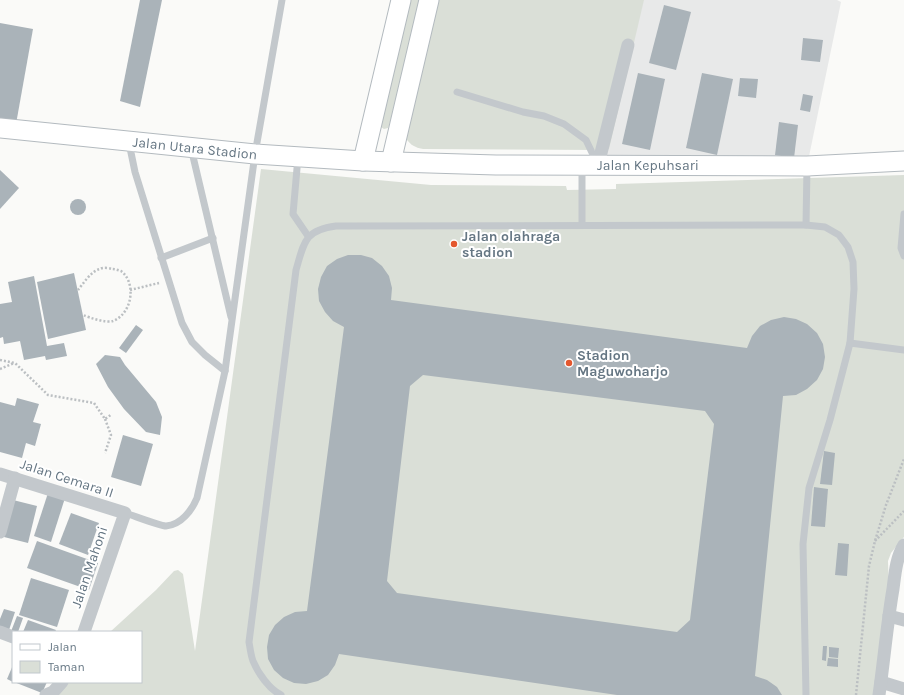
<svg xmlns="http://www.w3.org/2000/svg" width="904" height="695" viewBox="0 0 904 695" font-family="Karla,sans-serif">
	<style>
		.built { fill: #e8e9e9 }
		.green { fill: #dadfd7 }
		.building { fill: #aab3b9; fill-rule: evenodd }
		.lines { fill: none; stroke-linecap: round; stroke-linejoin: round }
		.secondary-casing { stroke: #b3babf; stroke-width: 21 }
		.path { stroke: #bbbfc2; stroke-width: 2.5; stroke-dasharray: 2 2; stroke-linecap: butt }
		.lane { stroke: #c3c8cc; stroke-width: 7 }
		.street { stroke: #c3c8cc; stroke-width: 13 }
		.secondary { stroke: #fff; stroke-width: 19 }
		.poi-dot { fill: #e4572e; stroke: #fff; stroke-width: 1.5 }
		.labels { text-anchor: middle; stroke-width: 4; stroke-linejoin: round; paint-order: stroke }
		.street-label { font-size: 14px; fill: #657683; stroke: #fff }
		.poi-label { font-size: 14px; font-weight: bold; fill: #657683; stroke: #fff; text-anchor: start }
	</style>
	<rect width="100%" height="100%" fill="#fafaf8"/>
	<path class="built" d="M642,0H837L841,2L807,166L598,165Z"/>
	<g class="green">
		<path d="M410,0H420L389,126L388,128L384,129L381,127V124Z"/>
		<path d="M436,0H644L609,149L597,150L423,149C413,147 409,144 404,135Z"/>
		<path d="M261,169L431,185L566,186L567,190L616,189V184L904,175V537L891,553L888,561L889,591L874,695H43L57,682H141V632H110L156,590L174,571L178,570L183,574L195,651Z"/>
	</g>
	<g class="building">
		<path d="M140,0H162L140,107L120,101Z"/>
		<path d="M664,5L691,12L676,70L649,63Z"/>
		<path d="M0,23L33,29L16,124L0,121Z"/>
		<path d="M803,38L823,40L820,62L801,60Z"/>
		<path d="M638,73L665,79L650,150L622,144Z"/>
		<path d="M702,73L733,79L717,155L686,148Z"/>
		<path d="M740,78L758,79L756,98L738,96Z"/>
		<path d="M803,94L813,96L810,112L800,110Z"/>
		<path d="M779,122L798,125L794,158L775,155Z"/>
		<path d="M0,170L19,188L0,209Z"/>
		<circle cx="78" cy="207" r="8"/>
		<path d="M348,255H361L372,258L382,266L389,276L392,288L391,300L747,348L752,336L760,326L771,320L784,317L796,319L807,324L817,333L823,344L825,357L823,369L817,380L807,389L796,395L783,396L755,676L767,680L777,687L782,695H617L339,654L335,665L328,675L318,681L306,684L294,683L283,678L274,670L268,659L267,647L269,635L275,625L284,617L295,612L307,611L344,327L333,321L325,312L319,301L318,289L321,277L327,266L337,259ZM423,375L705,411L714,424L690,620L677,632L397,593L387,581L410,386Z"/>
		<path d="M74,273L86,330L48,339L37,282Z"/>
		<path d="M34,276L47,346L64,343L67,356L46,360L45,356L24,360L20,341L4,344L3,337L0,338V304L12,302L8,282Z"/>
		<path d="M136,325L143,330L126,353L119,348Z"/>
		<path d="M105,355L120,357L125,365L156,402L162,417L160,435L146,432L124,409L108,387L96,364Z"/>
		<path d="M17,398L39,404L33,422L41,424L35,446L26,443L22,458L0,452V402L15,406Z"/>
		<path d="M123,435L153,444L141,486L111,477Z"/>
		<path d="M824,451L835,453L832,485L820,484Z"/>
		<path d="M814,487L828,489L825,527L811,526Z"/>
		<path d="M48,493L65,498L51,542L34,536Z"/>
		<path d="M13,500L37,506L28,543L4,537Z"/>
		<path d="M71,513L99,523L88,555L59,544Z"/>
		<path d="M37,541L98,563L89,590L27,568Z"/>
		<path d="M838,543L849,544L847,576L835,575Z"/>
		<path d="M31,578L69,590L57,627L19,615Z"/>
		<path d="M4,609L15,612L8,633L0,630V619Z"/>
		<path d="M17,616L23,618L18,632H13L10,634Z"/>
		<path d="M28,620L56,630L55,632H23Z"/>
		<path d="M823,646H827L826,661L822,660Z"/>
		<path d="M829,647L839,648L838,658L829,657Z"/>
		<path d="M828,658L838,659V667L827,666Z"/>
		<path d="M13,665V682L7,679Z"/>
		<path d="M14,682H47L42,693Z"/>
	</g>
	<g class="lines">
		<defs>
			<g id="secondary">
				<path d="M0,128L255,154L363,161L496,165L807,166L904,161"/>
				<path d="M363,161L401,0"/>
				<path d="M391,162L429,0"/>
			</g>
		</defs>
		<use href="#secondary" class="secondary-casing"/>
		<g class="path">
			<path d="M78,290C83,284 91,271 100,269C103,267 109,268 112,269C115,269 118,270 121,271C137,283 132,314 113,321C106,323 90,318 83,315"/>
			<path d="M130,290L159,283"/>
			<path d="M0,360L15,363L48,395L94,403L105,419L112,414"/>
			<path d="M0,369L14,363"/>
			<path d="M105,419L111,435L105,453"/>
			<path d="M875,541L904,511"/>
			<path d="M856,695L869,566L875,541L886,505L904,459"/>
		</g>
		<g class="lane">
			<path d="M457,92L523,112L544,116L564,124L586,140L597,163"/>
			<path d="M129,143L135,172L182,323L192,342L205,355L225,371"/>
			<path d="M191,148L231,317"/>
			<path d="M298,157L293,214L308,236"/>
			<path d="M904,214L901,248L904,256"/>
			<path d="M582,225V165"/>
			<path d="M806,225L807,167"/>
			<path d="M161,258L213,238"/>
			<path d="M850,343L904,350"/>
			<path d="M125,513C132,515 160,526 166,526C181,525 192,510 197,498L225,371L255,154L282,0"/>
			<path d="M281,695C269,689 258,673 253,661C251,656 250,648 249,642L296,270C304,243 304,230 336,226L806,225L825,227L839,235L848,247L853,262L854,289L850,343L830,420L809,488L803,544L806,695"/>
		</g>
		<g class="street">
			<path d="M598,165L628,45"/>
			<path d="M0,474L125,513L84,632"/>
			<path d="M0,532L15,478"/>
			<path d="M889,616L904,620"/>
			<path d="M0,632L13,637"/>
			<path d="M881,682L904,689"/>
			<path d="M46,695L53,692L62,682"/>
			<path d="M879,695C884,660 887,624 893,589C895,574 896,558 904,545"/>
		</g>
		<use href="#secondary" class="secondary"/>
	</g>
	<g class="poi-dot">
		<circle cx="454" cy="244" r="4"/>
		<circle cx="569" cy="363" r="4"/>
	</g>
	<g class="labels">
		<g class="street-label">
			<text transform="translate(195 148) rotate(6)" y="5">Jalan Utara Stadion</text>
			<text x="648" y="170">Jalan Kepuhsari</text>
			<text transform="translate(67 478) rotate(18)" y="5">Jalan Cemara II</text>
			<text transform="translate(89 567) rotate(-71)" y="5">Jalan Mahoni</text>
		</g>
		<g class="poi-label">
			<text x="462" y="241">Jalan olahraga<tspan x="462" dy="16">stadion</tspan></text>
			<text x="577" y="360">Stadion<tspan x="577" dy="16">Maguwoharjo</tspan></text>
		</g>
	</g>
	<rect x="12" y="631" width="130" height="52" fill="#ffffff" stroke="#c1c8cd"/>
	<rect x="20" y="644" width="20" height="6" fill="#ffffff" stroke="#c1c8cd"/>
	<text x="48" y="651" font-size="12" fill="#657683">Jalan</text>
	<rect x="20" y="661" width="20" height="12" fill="#dadfd7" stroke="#c1c8cd"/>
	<text x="48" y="671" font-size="12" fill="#657683">Taman</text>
</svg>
